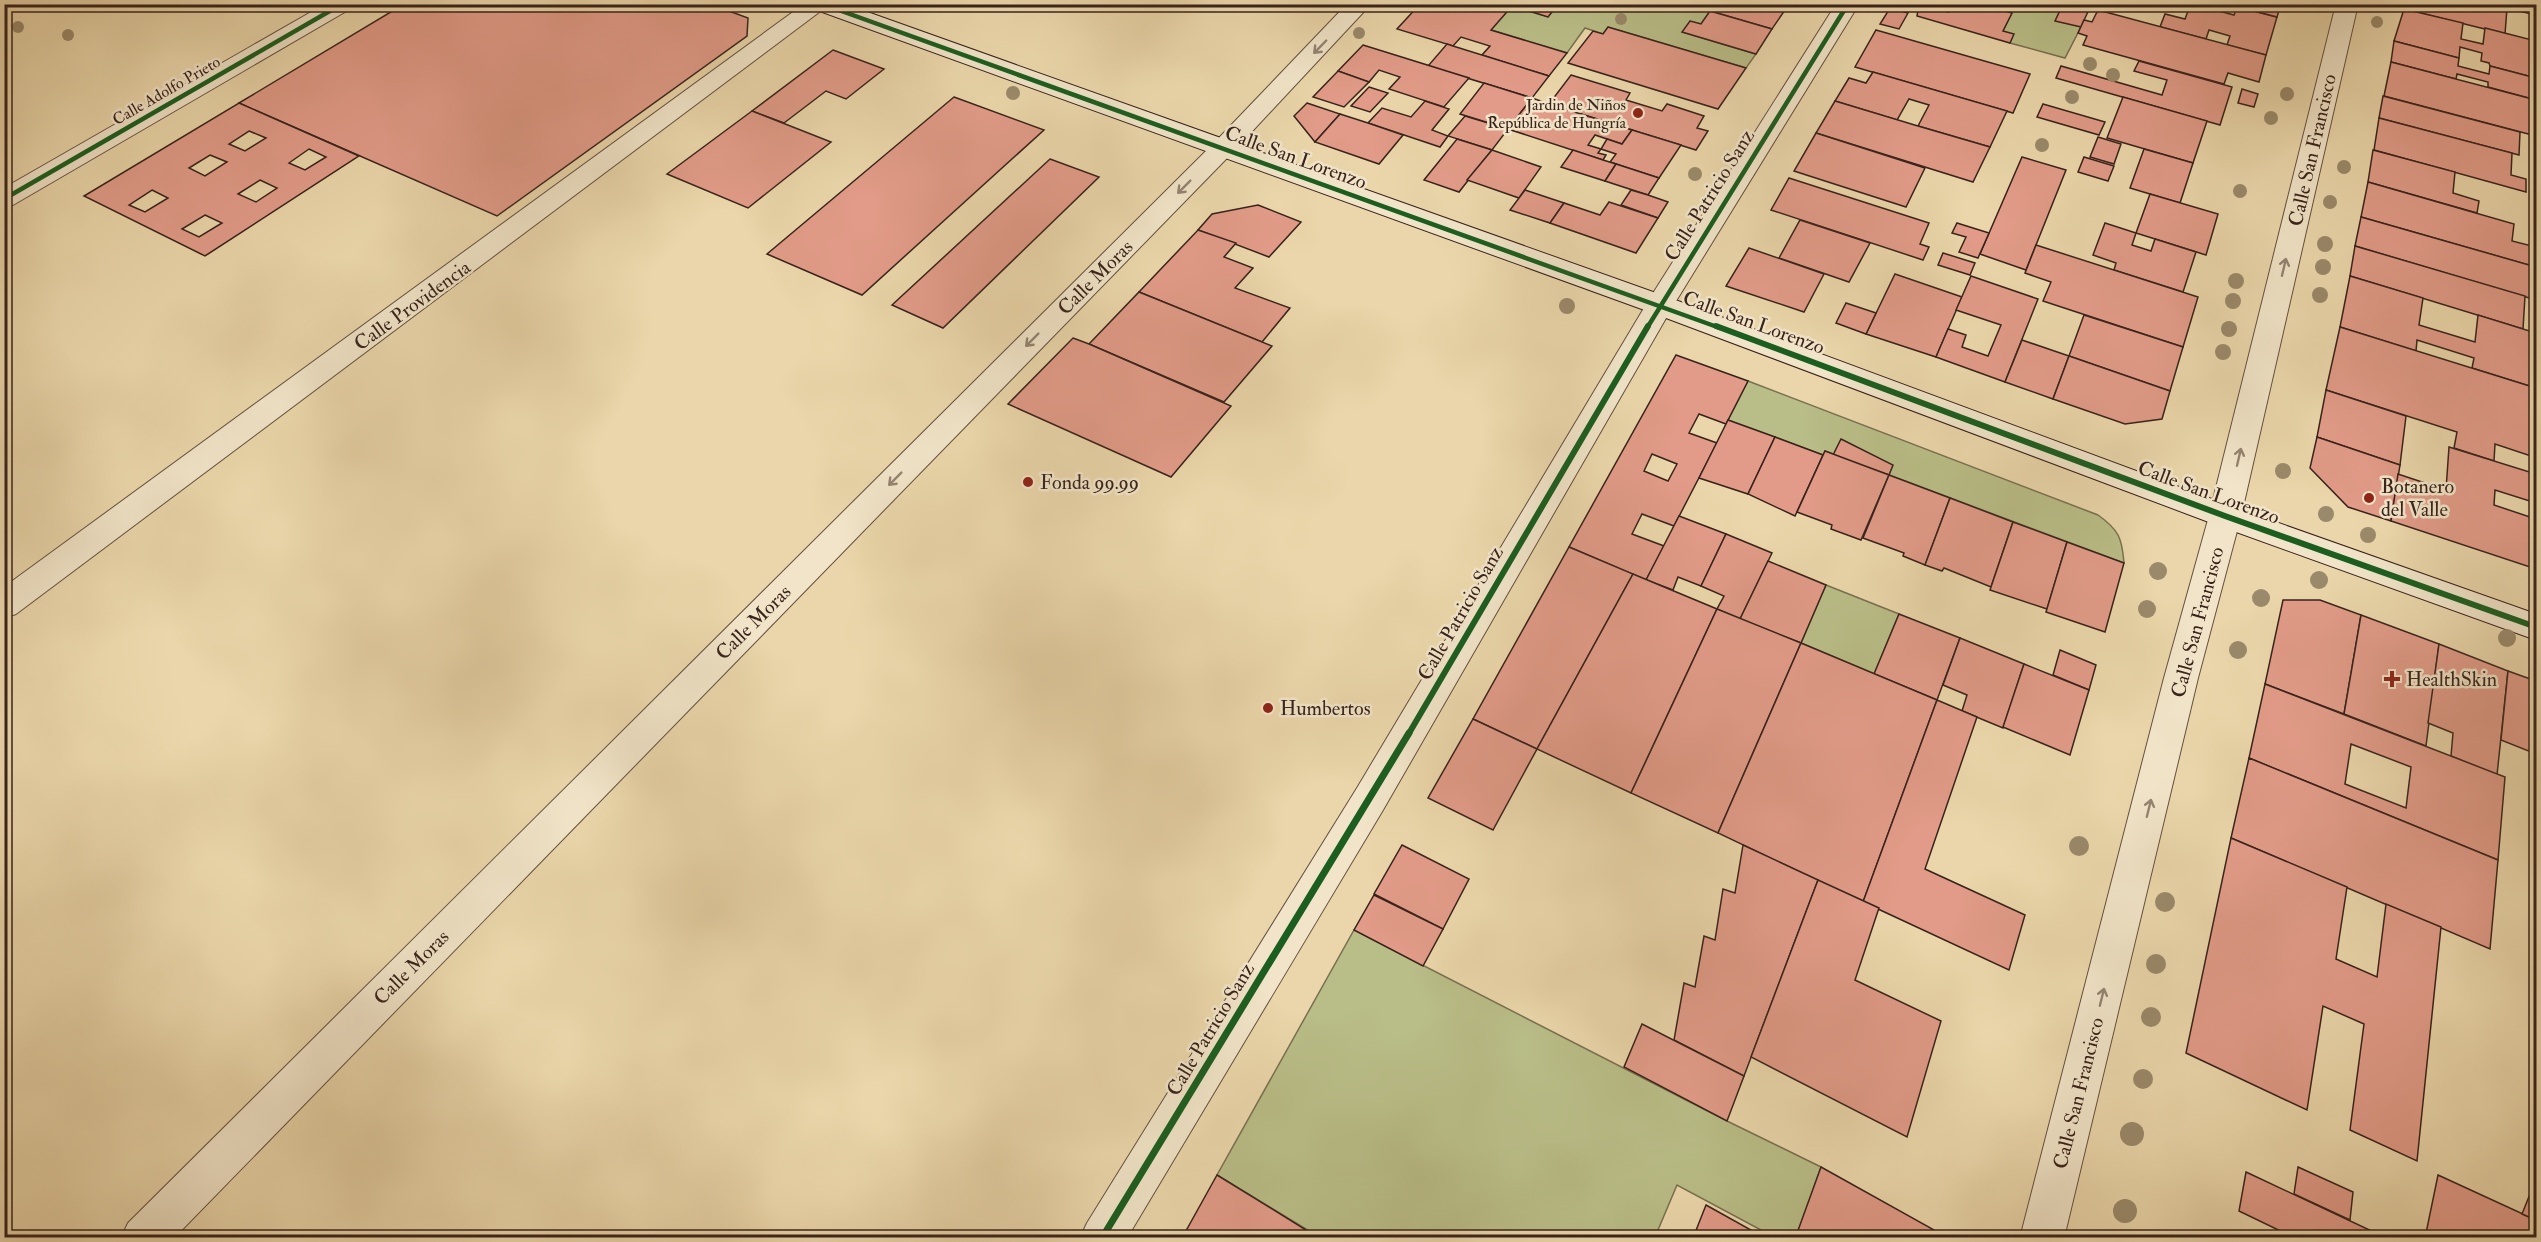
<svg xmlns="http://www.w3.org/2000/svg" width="2541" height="1242" viewBox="0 0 2541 1242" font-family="'IM FELL Double Pica',serif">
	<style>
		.green { fill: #b9bd87; stroke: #787051; stroke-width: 1.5 }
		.building { fill: #e19b88; stroke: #38231b; stroke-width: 1.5; fill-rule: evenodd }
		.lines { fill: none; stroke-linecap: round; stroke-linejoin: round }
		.street-casing { stroke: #64503f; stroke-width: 2 }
		.secondary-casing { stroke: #38231b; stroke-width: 2 }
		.street { fill: #f1e4c8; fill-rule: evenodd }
		.secondary { fill: #f1e4c8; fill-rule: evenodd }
		.cycleway-far2-casing { stroke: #f1e4c8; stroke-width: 8 }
		.cycleway-far1-casing { stroke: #f1e4c8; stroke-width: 10 }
		.cycleway-casing { stroke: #f1e4c8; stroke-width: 10 }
		.cycleway-far2 { stroke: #1b5e20; stroke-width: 4.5 }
		.cycleway-far1 { stroke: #1b5e20; stroke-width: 6 }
		.cycleway { stroke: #1b5e20; stroke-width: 7 }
		.tree { fill: #9a896a }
		.oneway { stroke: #948472 }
		.poi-dot { fill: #8f2418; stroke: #f1e4c8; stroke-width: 2 }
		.labels { text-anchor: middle; stroke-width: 5; stroke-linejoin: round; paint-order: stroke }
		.far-street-label { font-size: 16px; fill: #38231b; stroke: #f1e4c8 }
		.far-poi-label { font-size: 16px; fill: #38231b; stroke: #f1e4c8; text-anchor: end }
		.street-label { font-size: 20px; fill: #38231b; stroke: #f1e4c8 }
		.poi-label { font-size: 20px; fill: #38231b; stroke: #f1e4c8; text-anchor: start }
	</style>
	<rect width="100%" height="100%" fill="#ead6aa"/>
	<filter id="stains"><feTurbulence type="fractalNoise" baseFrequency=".00333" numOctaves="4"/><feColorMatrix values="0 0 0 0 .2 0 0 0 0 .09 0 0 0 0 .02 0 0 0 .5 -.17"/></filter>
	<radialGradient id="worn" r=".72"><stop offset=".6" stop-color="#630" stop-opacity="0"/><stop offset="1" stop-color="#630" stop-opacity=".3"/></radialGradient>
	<g class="green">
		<path d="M1598,4L1706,5L1703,9L1710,11L1701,24L1690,21L1683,32L1756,54L1746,68L1608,27L1603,34L1585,28L1567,53L1491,30L1512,6L1548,17L1558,5L1596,7Z"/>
		<path d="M2001,5L2010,7L2012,5H2063L2056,21L2081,27L2065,58L2010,43L2003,31L2012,13L1998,9Z"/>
		<path d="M1748,381L2098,515C2119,530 2122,538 2124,563L1825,451L1823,455L1728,420Z"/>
		<path d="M1826,585L1899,614L1874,674L1801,643Z"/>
		<path d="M1354,930L1727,1121L1821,1167L1796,1238L1774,1237L1677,1185L1655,1237H1319L1217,1175Z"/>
	</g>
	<g class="building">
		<path d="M404,4H710L748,18L747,36L497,216L239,103Z"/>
		<path d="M1420,4L1512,6L1491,30L1567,53L1549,76L1482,55L1490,46L1461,37L1453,46L1397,29Z"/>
		<path d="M1507,4H1558L1548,17Z"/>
		<path d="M1706,4H1789L1772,29L1703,9Z"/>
		<path d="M1927,4L1948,12L1953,4H1980L2012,13L2003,31L2014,34L2010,43L1917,16L1918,10Z"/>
		<path d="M2063,4L2091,5L2081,27L2055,21Z"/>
		<path d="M2168,4H2217L2215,10L2234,15L2237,7L2277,17L2266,55L2227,45L2230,36L2209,30L2206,39L2160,27L2165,14L2185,19L2188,11Z"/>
		<path d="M2228,4H2281L2277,17Z"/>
		<path d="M2405,4H2494L2507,8L2505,34L2404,9Z"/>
		<path d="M2494,4H2536V15L2507,8Z"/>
		<path d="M1890,8L1908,13L1899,29L1880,24Z"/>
		<path d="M2404,9L2463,23L2461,39L2483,44L2485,28L2536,41V78L2490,66L2489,63L2481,61L2482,53L2460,47L2459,58L2394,41Z"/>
		<path d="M2098,10L2266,55L2259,82L2228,73L2224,84L2083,45L2087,36L2078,33L2084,20L2092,22Z"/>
		<path d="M1710,11L1772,29L1756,54L1682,32L1690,21L1701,24Z"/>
		<path d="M1608,27L1746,68L1718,109L1568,63L1593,31L1603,34Z"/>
		<path d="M1876,30L2030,74L2013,113L1855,67Z"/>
		<path d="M2394,41L2459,58L2458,66L2489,74L2490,66L2536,78V100L2488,87V82L2457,74L2456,79L2391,62Z"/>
		<path d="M1447,44L1453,46L1549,76L1532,98L1428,66Z"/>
		<path d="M1363,45L1469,78L1444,107L1389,89L1400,77L1379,70L1369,82L1338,71Z"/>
		<path d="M833,50L884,69L846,99L826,91L784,123L752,111Z"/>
		<path d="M2139,61L2232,87L2220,125L2056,78L2061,66L2162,95L2167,80L2134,71Z"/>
		<path d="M2391,62L2536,100V136L2384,96Z"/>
		<path d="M1338,71L1369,82L1344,107L1313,97Z"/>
		<path d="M1873,72L2007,111L1990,147L1918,126L1929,105L1909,99L1897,120L1835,101L1849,78L1866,83Z"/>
		<path d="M1571,75L1630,93L1626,100L1662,111L1667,104L1704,116L1697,128L1708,131L1696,150L1549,104Z"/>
		<path d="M1484,83L1532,98L1508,129L1460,114Z"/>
		<path d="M1369,87L1388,93L1370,112L1351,106Z"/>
		<path d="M2242,89L2258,94L2254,107L2238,103Z"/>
		<path d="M2383,96L2520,132L2519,155L2379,118Z"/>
		<path d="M954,97L1044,130L862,295L767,254Z"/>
		<path d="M2123,97L2207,121L2193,163L2107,138Z"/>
		<path d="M1532,98L1549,104L1632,130L1622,144L1595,135L1588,145L1601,149L1598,153L1606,155L1603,160L1508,129Z"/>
		<path d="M1425,101L1449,109L1432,130L1448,136L1440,147L1368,123L1382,108L1411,117Z"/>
		<path d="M1835,101L1918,126L1990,147L1973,182L1816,133Z"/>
		<path d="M239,103L359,156L205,256L84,196ZM249,131L266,138L245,151L229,144ZM309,149L326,157L305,170L289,163ZM210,155L227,162L205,176L189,168ZM260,180L277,188L256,202L238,194ZM152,190L168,198L145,212L129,205ZM205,215L222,223L199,237L182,229Z"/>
		<path d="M1307,103L1340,114L1315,142L1294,116Z"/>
		<path d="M2043,104L2105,122L2099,135L2037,117Z"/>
		<path d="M752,111L831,142L748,208L667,174Z"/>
		<path d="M1340,114L1368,123L1403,135L1379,164L1315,142Z"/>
		<path d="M1465,116L1508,129L1492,150L1448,136Z"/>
		<path d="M2379,118L2512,153L2511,175L2526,179V192L2374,150Z"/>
		<path d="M1632,130L1681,145L1659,178L1610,162L1616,154L1601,149L1607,139L1622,144Z"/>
		<path d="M1816,133L1925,168L1906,207L1794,171Z"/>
		<path d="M2098,137L2121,144L2114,164L2090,157Z"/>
		<path d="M1457,139L1492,150L1459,192L1424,180Z"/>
		<path d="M2144,149L2193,163L2180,203L2130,188Z"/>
		<path d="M1492,150L1541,167L1519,198L1467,180Z"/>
		<path d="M1573,150L1603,160L1616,164L1605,181L1561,167Z"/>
		<path d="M2373,150L2455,172L2453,193L2479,201L2477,213L2368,182Z"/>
		<path d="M2022,157L2066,170L2026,270L1980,254Z"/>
		<path d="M2084,157L2114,166L2108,181L2078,172Z"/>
		<path d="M1050,159L1099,177L943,328L892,305Z"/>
		<path d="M1616,164L1659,178L1648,195L1605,181Z"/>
		<path d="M1789,178L1929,223L1920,244L1929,247L1923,260L1771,210Z"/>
		<path d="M2368,182L2514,224L2512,241L2536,247V267L2361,217Z"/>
		<path d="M1525,190L1564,203L1550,223L1510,210Z"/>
		<path d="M1631,190L1648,195L1668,202L1658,218L1621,205Z"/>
		<path d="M2150,194L2218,214L2206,255L2136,233Z"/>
		<path d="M1609,202L1658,218L1636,253L1550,223L1564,203L1600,215Z"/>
		<path d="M1258,205L1301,222L1269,257L1198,230L1212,214Z"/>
		<path d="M2361,217L2536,267V300L2355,246Z"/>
		<path d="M1800,220L1870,243L1849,282L1779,258Z"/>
		<path d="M1957,223L1989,233L1978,258L1959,252L1966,237L1952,233Z"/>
		<path d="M2105,223L2136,233L2132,245L2151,251L2155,239L2196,252L2183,292L2114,270L2116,263L2093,255Z"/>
		<path d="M1198,230L1236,243L1224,257L1253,268L1235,288L1290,308L1262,342L1139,292Z"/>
		<path d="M2036,245L2198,297L2183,347L2043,301L2051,282L2025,273Z"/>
		<path d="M2355,246L2525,296L2523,329L2350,276Z"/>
		<path d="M1749,248L1824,274L1804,312L1726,286Z"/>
		<path d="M1943,253L1975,263L1970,275L1938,265Z"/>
		<path d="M1895,274L1962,297L1936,357L1866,334Z"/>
		<path d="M1971,276L2038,299L2005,382L1936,357L1948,329L1966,335L1962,347L1988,356L2001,325L1956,310Z"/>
		<path d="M2350,276L2423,298L2419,325L2475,342L2478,315L2536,333V388L2472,368L2474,358L2417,340L2416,351L2340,327Z"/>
		<path d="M1139,292L1272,346L1224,402L1089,344Z"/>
		<path d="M1846,303L1876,313L1866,334L1836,323Z"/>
		<path d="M2084,315L2183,347L2170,391L2069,356Z"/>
		<path d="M2340,327L2536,388V409L2533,408L2531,456L2495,444L2494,461L2454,448L2457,432L2326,390Z"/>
		<path d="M1073,338L1089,344L1231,406L1171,477L1008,404Z"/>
		<path d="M2022,340L2069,356L2053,399L2005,382Z"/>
		<path d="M1676,355L1748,381L1726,424L1699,414L1689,433L1717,443L1674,526L1642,514L1632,534L1664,546L1646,580L1569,547ZM1652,454L1677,464L1668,481L1644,471Z"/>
		<path d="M2069,356L2170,391L2162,419L2125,424L2053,399Z"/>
		<path d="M2326,390L2406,416L2400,465L2317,437Z"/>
		<path d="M1728,420L1775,437L1748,494L1699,478Z"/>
		<path d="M1775,437L1823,455L1795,516L1748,494Z"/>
		<path d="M2317,437L2400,465L2391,521L2348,507L2310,468Z"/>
		<path d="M1841,439L1893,465L1889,475L1833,455Z"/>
		<path d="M2449,447L2536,474V503L2495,490L2494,505L2536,519V569L2391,521L2398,474L2446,490Z"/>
		<path d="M1825,451L1889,475L1861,540L1831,529L1832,525L1797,512Z"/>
		<path d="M1889,475L1950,498L1925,565L1903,556L1904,553L1863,538Z"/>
		<path d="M1950,498L2013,522L1991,587L1944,568L1942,571L1925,565Z"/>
		<path d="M1679,516L1726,534L1701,586L1678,577L1673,590L1646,580Z"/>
		<path d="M2013,522L2067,542L2047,609L1990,590Z"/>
		<path d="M1726,534L1772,553L1740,619L1717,609L1724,596L1701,586Z"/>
		<path d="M2067,542L2124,563L2105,632L2046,612Z"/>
		<path d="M1569,547L1633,574L1537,749L1473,719Z"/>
		<path d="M1768,561L1826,585L1801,643L1740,619Z"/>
		<path d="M1633,574L1717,609L1631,793L1537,749Z"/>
		<path d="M2283,600H2320L2361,615L2344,714L2265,684Z"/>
		<path d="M1717,609L1801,643L1718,833L1631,793Z"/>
		<path d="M1899,614L1960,638L1937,700L1874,674Z"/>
		<path d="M2361,615L2439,644L2426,746L2344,714Z"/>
		<path d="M1960,638L2024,664L2003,728L1962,711L1967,695L1943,685Z"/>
		<path d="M1801,643L1937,700L1863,902L1718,833Z"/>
		<path d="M2439,644L2508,671L2497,775L2451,756L2453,733L2428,723Z"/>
		<path d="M2060,650L2096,665L2089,690L2053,675Z"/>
		<path d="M2024,664L2089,690L2070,755L2003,727Z"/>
		<path d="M2508,671L2536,681V754L2501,740Z"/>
		<path d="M2265,684L2505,777L2498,860L2249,758ZM2351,744L2411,767L2406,808L2345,784Z"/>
		<path d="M1937,700L1977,717L1925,869L2025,915L2009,970L1863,902Z"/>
		<path d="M1473,719L1537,749L1493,830L1428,798Z"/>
		<path d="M2249,758L2498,860L2490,949L2231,838Z"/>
		<path d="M2231,838L2347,887L2336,959L2377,977L2386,904L2441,927L2417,1161L2350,1130L2364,1024L2323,1006L2307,1110L2186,1053Z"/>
		<path d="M1402,845L1469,879L1443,929L1374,894Z"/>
		<path d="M1743,845L1818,880L1744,1076L1674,1040L1684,983L1695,987L1704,936L1715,940L1723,889L1735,893Z"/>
		<path d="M1818,880L1879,908L1855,980L1941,1021L1907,1137L1751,1057Z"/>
		<path d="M1374,895L1443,929L1423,966L1354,930Z"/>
		<path d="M1642,1024L1744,1076L1727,1121L1624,1067Z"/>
		<path d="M1821,1167L1936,1231L1934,1238L1796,1236Z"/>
		<path d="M2298,1167L2353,1192L2350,1220L2294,1194Z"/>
		<path d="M2246,1172L2378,1234V1238H2295L2239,1211Z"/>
		<path d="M1217,1175L1319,1238H1182Z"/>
		<path d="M2438,1175L2536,1220V1229L2533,1238H2425Z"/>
		<path d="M2536,1179V1220L2522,1214Z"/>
		<path d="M1706,1205L1760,1235L1759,1238H1693Z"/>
	</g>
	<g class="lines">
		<defs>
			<g id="street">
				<path d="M325,4H353L350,9L13,205L4,207V188Z"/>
				<path d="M804,4H830L16,614L4,618V587Z"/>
				<path d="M1347,4H1371L1232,153L174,1238H121L128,1223L1214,143Z"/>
				<path d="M1836,4H1859L1673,306L1383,810L1127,1238H1080L1087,1223L1357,788L1650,298Z"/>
				<path d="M2336,4H2358L2241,516L2198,678L2064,1238H2020L2164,678L2209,516Z"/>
			</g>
			<path id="secondary" d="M811,4H845L1670,298L2236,508L2536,614V640L2214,524L1650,312L814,9Z"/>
		</defs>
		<use href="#street" class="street-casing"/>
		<use href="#secondary" class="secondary-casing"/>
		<use href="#street" class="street"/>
		<use href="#secondary" class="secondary"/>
		<defs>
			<g id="cycleway-far2">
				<path d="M822,4L1720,328"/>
				<path d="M4,199L342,4"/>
				<path d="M1647,328L1848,4"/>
			</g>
			<g id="cycleway-far1">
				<path d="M1716,326L2225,516L2536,627"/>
				<path d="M1408,735L1648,326"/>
			</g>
			<path id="cycleway" d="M1102,1238L1409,733"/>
		</defs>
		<use href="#cycleway-far2" class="cycleway-far2-casing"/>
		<use href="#cycleway-far1" class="cycleway-far1-casing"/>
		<use href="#cycleway" class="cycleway-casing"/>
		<use href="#cycleway-far2" class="cycleway-far2"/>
		<use href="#cycleway-far1" class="cycleway-far1"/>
		<use href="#cycleway" class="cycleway"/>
	</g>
	<g class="tree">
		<circle cx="1621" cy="19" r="6"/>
		<circle cx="2377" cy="22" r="6"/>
		<circle cx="18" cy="27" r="6"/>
		<circle cx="1359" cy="33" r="6"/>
		<circle cx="68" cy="35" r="6"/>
		<circle cx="2090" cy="64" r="7"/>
		<circle cx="2113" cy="75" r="7"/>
		<circle cx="1013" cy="93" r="7"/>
		<circle cx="2287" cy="94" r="7"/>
		<circle cx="2072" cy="97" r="7"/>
		<circle cx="2271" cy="118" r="7"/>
		<circle cx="2042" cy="145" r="7"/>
		<circle cx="2344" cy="167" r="7"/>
		<circle cx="1695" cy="174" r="7"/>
		<circle cx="2240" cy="191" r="7"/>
		<circle cx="2330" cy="202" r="7"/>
		<circle cx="2325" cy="244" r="8"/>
		<circle cx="2323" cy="267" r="8"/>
		<circle cx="2236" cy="281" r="8"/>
		<circle cx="2320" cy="295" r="8"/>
		<circle cx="2233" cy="301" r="8"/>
		<circle cx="1567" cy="306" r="8"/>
		<circle cx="2229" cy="329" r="8"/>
		<circle cx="2223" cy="352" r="8"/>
		<circle cx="2283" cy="471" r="8"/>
		<circle cx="2326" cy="514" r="8"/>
		<circle cx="2368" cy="535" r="8"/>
		<circle cx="2158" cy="571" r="9"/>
		<circle cx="2319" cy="580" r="9"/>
		<circle cx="2261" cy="598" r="9"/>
		<circle cx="2147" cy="609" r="9"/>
		<circle cx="2507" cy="638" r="9"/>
		<circle cx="2238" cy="650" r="9"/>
		<circle cx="2079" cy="846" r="10"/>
		<circle cx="2165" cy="902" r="10"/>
		<circle cx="2156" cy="964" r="10"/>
		<circle cx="2151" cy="1017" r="10"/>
		<circle cx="2143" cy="1079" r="10"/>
		<circle cx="2132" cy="1134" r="12"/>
		<circle cx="2125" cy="1211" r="12"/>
	</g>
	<defs><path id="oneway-shaft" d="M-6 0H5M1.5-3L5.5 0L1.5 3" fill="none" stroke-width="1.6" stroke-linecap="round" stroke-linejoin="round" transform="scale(1.5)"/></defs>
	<g class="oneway">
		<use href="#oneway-shaft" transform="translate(1320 47) rotate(134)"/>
		<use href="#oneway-shaft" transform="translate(1184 187) rotate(135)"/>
		<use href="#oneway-shaft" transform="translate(2284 267) rotate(-77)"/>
		<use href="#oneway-shaft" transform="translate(1032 340) rotate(135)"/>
		<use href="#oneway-shaft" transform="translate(2239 457) rotate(-77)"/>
		<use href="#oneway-shaft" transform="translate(895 479) rotate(135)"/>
		<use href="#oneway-shaft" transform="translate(2149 808) rotate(-76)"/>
		<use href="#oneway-shaft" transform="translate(2102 997) rotate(-76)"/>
	</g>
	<g class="poi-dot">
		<circle cx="1638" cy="113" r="6"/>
		<circle cx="1028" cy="482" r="6"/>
		<circle cx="2369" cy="498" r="6"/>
		<path d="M2389 670h6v6h6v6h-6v6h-6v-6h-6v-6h6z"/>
		<circle cx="1268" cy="708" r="6"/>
	</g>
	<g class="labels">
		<g class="far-street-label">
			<text transform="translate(166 90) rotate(-30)" y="6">Calle Adolfo Prieto</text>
		</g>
		<g class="far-poi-label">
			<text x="1626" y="110">Jardin de Niños<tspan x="1626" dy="18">República de Hungría</tspan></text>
		</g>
		<g class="street-label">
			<text transform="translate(2312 150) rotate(-77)" y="7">Calle San Francisco</text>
			<text transform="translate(1296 157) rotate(20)" y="7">Calle San Lorenzo</text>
			<text transform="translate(1709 195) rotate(-58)" y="7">Calle Patricio Sanz</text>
			<text transform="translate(1095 277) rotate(-45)" y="7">Calle Moras</text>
			<text transform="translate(412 305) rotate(-36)" y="7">Calle Providencia</text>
			<text transform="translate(1754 322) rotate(20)" y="7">Calle San Lorenzo</text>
			<text transform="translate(2209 492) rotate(20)" y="7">Calle San Lorenzo</text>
			<text transform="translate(1460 613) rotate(-60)" y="7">Calle Patricio Sanz</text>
			<text transform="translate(753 622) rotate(-45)" y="7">Calle Moras</text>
			<text transform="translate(2197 622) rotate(-75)" y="7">Calle San Francisco</text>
			<text transform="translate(411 967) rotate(-45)" y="7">Calle Moras</text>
			<text transform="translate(1210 1029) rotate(-59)" y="7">Calle Patricio Sanz</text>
			<text transform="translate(2078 1093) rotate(-76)" y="7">Calle San Francisco</text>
		</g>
		<g class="poi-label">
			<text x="1040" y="489">Fonda 99.99</text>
			<text x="2381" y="493">Botanero<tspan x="2381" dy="23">del Valle</tspan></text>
			<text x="2406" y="686">HealthSkin</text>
			<text x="1280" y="715">Humbertos</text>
		</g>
	</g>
	<rect width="2541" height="1242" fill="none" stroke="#ead6aa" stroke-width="24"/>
	<rect x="6" y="6" width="2529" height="1230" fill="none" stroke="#38231b" stroke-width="3"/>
	<rect x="12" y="12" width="2517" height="1218" fill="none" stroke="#38231b" stroke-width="1.5"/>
	<rect width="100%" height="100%" filter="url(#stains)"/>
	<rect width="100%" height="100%" fill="url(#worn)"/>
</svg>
